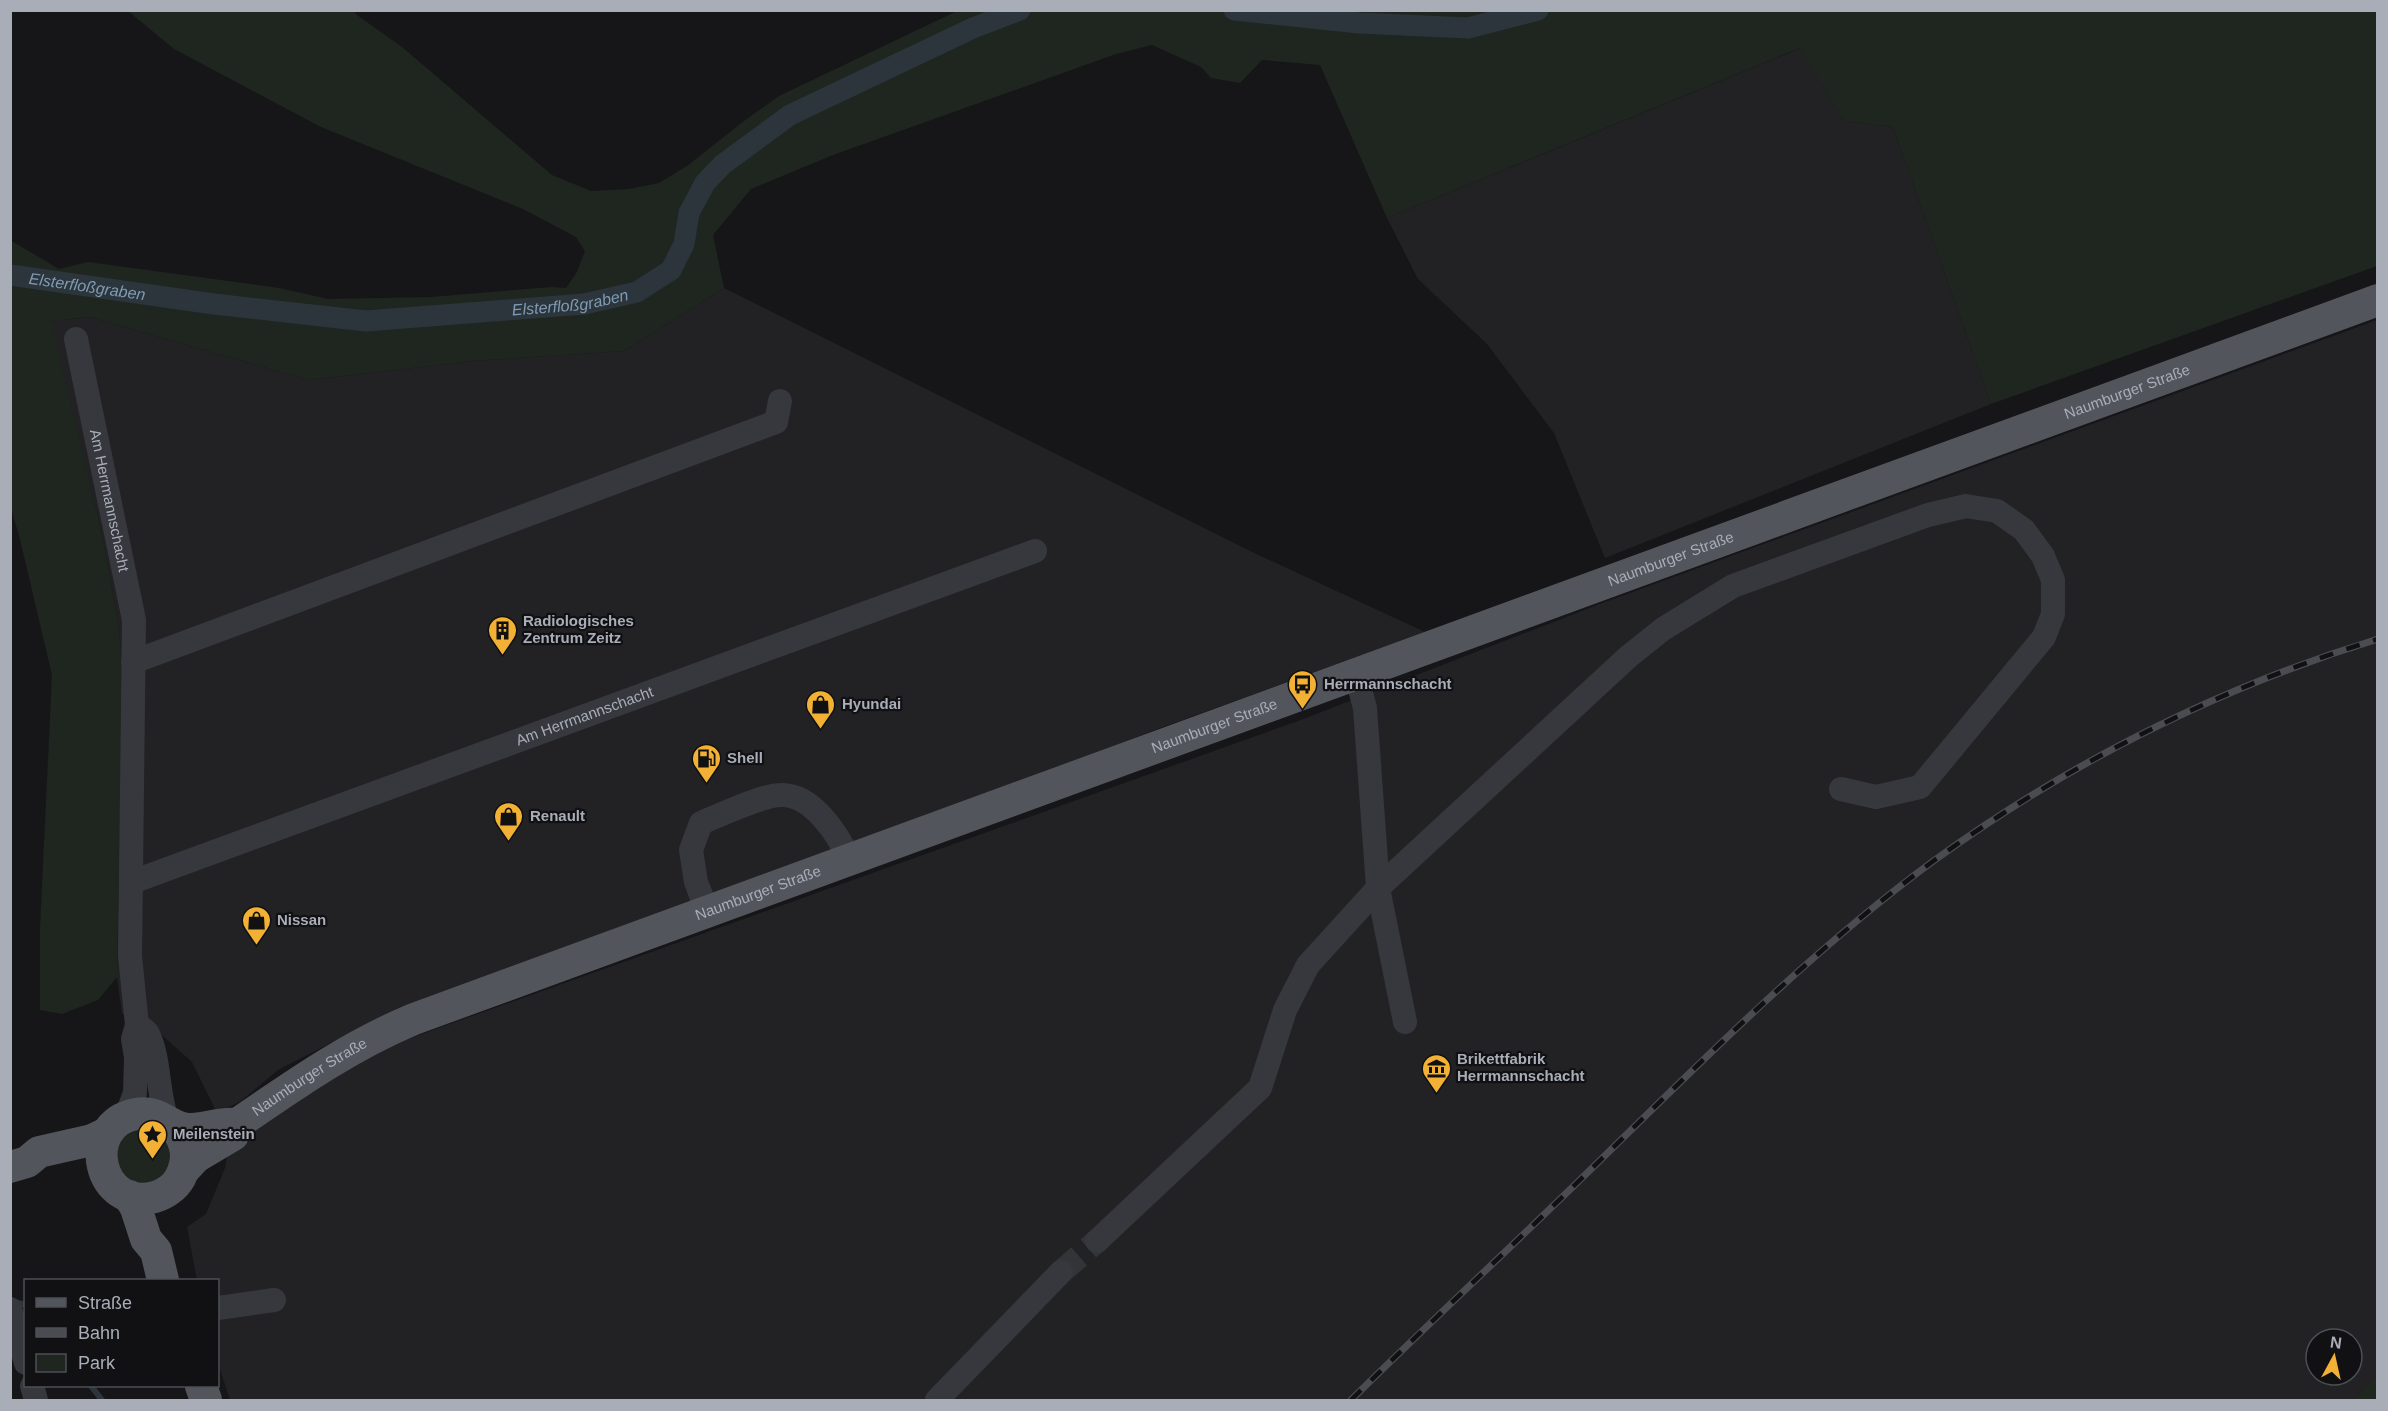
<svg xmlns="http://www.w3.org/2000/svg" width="2388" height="1411" viewBox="0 0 2388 1411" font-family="Helvetica,sans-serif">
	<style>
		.built { fill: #222225; fill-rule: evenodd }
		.green { fill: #1e261f }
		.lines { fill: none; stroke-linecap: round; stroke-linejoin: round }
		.stream { stroke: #2c353c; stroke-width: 6 }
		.canal { stroke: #2c353c; stroke-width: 21 }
		.minor-tunnel { stroke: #333438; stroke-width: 24; stroke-dasharray: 24 12; stroke-linecap: butt }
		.minor { stroke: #37383d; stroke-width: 24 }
		.major { stroke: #53555c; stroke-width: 32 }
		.rail-casing { stroke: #4a4c52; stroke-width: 7 }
		.rail { stroke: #111113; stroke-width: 4.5; stroke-dasharray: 14; stroke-linecap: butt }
		.labels { text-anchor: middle; stroke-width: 4.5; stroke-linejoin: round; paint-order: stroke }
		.street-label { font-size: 15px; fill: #a8adb8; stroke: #111113 }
		.poi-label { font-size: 15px; font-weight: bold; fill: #a8adb8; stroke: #111113; text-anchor: start }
		.water-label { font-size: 16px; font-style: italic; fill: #7f9bb3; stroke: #111113 }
	</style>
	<rect width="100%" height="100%" fill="#161618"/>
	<g class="built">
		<path d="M1801,48L1844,121L1893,127L1991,404L1605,558L1554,433L1487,344L1418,279L1387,218Z"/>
		<path d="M724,288L1250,551L1425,632L1160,728L961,806L362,1027L278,1070L241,1101L217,1113L192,1062L157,1031L122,1014L117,977L123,670L117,616L100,525L50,321L90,317L309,380L472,361L624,351Z"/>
		<path d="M2377,320L2378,1376L2352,1400H230L218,1363V1280H197L187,1227L206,1214L225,1168L228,1151L310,1089L366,1054L1298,721L1605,602ZM2316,1339H2352V1375H2316Z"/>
	</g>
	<g class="green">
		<path d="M128,11H354L357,15L402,47L552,175L591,191L629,189L659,183L687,166L744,121L779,96L957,11H2377V266L1991,404L1893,127L1844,121L1800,48L1387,218L1320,65L1262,60L1240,83L1211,78L1201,67L1152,45L1116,54L833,155L751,189L713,235L724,288L624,351L472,361L309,380L90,317L51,321L100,525L117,616L123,670L117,977L98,1000L62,1014L40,1010V927L52,675L19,535L11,509L10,240L59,269L88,262L279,288L328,299L431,297L551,287L566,288L577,272L585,251L576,237L523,209L321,127L174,49Z"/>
		<path d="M144,1127L167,1137L175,1161L162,1182L138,1188L118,1173C114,1142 115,1140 144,1127Z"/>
		<path d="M2377,1376V1400H2352Z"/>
	</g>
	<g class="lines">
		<g class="stream">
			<path d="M14,1302L26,1305"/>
			<path d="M91,1386L102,1400"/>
		</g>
		<g class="canal">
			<path d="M1234,10L1359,23L1468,28L1538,10"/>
			<path id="s1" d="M10,275L214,304L366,321L584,304L637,292L671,270L684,244L689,213L705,183L722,165L790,115L973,28L1020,10"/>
		</g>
		<path class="minor-tunnel" d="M1061,1272L1097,1241"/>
		<g class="minor">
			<path id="s2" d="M76,339L134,620L130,956L137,1025L133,1039L136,1057L135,1093L126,1117"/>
			<path d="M133,662L776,422L780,401"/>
			<path d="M1356,674L1365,708L1378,888L1405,1022"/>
			<path id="s3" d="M132,882L1035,551"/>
			<path d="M707,911L696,882L691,850L701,823C720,815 762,795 781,795C812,794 838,834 849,859"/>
			<path d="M137,1025C141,1028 146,1030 148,1034C160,1058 157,1092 167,1120"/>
			<path d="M1097,1241L1260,1088L1285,1010L1308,965L1378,888L1628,657L1663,629L1733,586L1928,515L1966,506L1997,511L2024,530L2043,556L2053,580V614L2044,637L1920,787L1876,797L1841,789"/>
			<path d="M218,1308L274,1300"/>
			<path d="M10,1309L26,1363"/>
			<path d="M32,1386L36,1400"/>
			<path d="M937,1400L1061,1272"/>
		</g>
		<g class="major">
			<path d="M175,1127C187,1143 190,1159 180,1178C175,1187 165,1194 155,1197C98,1212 79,1125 136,1114C161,1109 170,1130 191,1129C208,1129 220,1122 237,1124"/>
			<path d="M10,1167L27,1162L39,1152L92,1140L107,1133"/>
			<path id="s4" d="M184,1170L196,1157L233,1135L237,1124C294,1085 349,1046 414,1019L2378,300"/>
			<path d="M129,1196L136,1208L146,1239L156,1251L163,1280"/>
			<path d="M201,1386L206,1400"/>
		</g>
		<defs>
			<path id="rail" d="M1351,1400C1428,1324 1507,1251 1585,1175C1696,1067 1807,954 1932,862C2067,764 2218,688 2378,639"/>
		</defs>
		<use href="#rail" class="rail-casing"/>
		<use href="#rail" class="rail"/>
	</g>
	<defs>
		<symbol id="building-pin" viewBox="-11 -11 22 30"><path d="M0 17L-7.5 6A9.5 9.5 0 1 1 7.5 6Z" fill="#f2b134" stroke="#111113"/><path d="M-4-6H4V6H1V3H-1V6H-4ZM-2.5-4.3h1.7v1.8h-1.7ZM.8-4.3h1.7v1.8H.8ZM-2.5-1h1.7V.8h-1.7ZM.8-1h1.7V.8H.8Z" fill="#111"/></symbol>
		<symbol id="bus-pin" viewBox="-11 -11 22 30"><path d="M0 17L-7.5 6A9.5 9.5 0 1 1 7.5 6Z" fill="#f2b134" stroke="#111113"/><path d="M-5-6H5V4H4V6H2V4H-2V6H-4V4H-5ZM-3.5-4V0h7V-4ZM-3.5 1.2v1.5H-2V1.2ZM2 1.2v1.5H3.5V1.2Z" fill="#111"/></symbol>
		<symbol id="shop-pin" viewBox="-11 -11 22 30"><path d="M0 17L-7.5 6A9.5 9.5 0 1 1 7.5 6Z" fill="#f2b134" stroke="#111113"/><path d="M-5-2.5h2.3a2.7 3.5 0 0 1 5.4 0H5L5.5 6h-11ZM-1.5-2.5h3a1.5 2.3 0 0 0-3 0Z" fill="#111"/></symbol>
		<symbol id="fuel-pin" viewBox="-11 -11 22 30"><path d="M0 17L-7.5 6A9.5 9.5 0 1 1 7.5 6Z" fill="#f2b134" stroke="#111113"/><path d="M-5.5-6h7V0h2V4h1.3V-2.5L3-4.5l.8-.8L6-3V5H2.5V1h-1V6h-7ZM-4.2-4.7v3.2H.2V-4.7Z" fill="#111"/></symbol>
		<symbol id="museum-pin" viewBox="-11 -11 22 30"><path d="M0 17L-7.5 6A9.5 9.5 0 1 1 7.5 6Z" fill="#f2b134" stroke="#111113"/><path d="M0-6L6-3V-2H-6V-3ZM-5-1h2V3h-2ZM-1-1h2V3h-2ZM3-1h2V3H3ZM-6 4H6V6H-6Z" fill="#111"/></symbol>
		<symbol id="sight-pin" viewBox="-11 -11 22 30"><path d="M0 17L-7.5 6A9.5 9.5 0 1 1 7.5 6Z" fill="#f2b134" stroke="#111113"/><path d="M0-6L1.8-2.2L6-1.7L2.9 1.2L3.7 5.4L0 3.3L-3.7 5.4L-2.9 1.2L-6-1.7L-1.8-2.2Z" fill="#111"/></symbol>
	</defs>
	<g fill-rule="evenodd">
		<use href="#building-pin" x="486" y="614" width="33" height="45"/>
		<use href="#bus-pin" x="1286" y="668" width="33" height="45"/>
		<use href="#shop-pin" x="804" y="688" width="33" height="45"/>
		<use href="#fuel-pin" x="690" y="742" width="33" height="45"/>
		<use href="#shop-pin" x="492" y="800" width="33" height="45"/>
		<use href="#shop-pin" x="240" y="904" width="33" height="45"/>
		<use href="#museum-pin" x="1420" y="1052" width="33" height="45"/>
		<use href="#sight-pin" x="136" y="1118" width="33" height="45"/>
	</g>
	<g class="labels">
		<g class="street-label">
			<text dy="5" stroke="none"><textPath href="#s4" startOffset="2103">Naumburger Straße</textPath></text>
			<text dy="5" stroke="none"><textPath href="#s2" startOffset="165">Am Herrmannschacht</textPath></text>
			<text dy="5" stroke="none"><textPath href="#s4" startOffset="1617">Naumburger Straße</textPath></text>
			<text dy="5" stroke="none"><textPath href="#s3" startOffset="482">Am Herrmannschacht</textPath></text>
			<text dy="5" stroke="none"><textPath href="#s4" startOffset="1131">Naumburger Straße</textPath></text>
			<text dy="5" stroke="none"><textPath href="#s4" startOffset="645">Naumburger Straße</textPath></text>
			<text dy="5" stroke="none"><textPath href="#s4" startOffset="159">Naumburger Straße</textPath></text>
		</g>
		<g class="poi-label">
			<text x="523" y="626">Radiologisches<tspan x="523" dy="17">Zentrum Zeitz</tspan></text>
			<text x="1324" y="689">Herrmannschacht</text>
			<text x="842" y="709">Hyundai</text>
			<text x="727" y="763">Shell</text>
			<text x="530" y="821">Renault</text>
			<text x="277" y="925">Nissan</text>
			<text x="1457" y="1064">Brikettfabrik<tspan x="1457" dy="17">Herrmannschacht</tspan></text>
			<text x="173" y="1139">Meilenstein</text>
		</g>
		<g class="water-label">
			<text dy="6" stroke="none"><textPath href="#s1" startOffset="78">Elsterfloßgraben</textPath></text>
			<text dy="6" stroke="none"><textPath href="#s1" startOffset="564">Elsterfloßgraben</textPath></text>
		</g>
	</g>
	<rect width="2388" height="1411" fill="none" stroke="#a8adb8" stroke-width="24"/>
	<rect x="24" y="1279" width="195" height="108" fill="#111113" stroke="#4d4f55" stroke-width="1.5"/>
	<rect x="36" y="1298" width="30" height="9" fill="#53555c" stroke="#4d4f55" stroke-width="1.5"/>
	<text x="78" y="1309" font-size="18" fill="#a8adb8">Straße</text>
	<rect x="36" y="1328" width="30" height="9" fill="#4a4c52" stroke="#4d4f55" stroke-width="1.5"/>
	<text x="78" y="1339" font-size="18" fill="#a8adb8">Bahn</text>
	<rect x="36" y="1354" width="30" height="18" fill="#1e261f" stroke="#4d4f55" stroke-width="1.5"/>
	<text x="78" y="1369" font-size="18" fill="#a8adb8">Park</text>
	<g transform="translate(2334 1357) rotate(8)"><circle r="28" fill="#111113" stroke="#4d4f55" stroke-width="1.5"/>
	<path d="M0-4.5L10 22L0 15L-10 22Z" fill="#f2b134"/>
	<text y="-9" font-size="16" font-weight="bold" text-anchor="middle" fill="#a8adb8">N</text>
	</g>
</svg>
